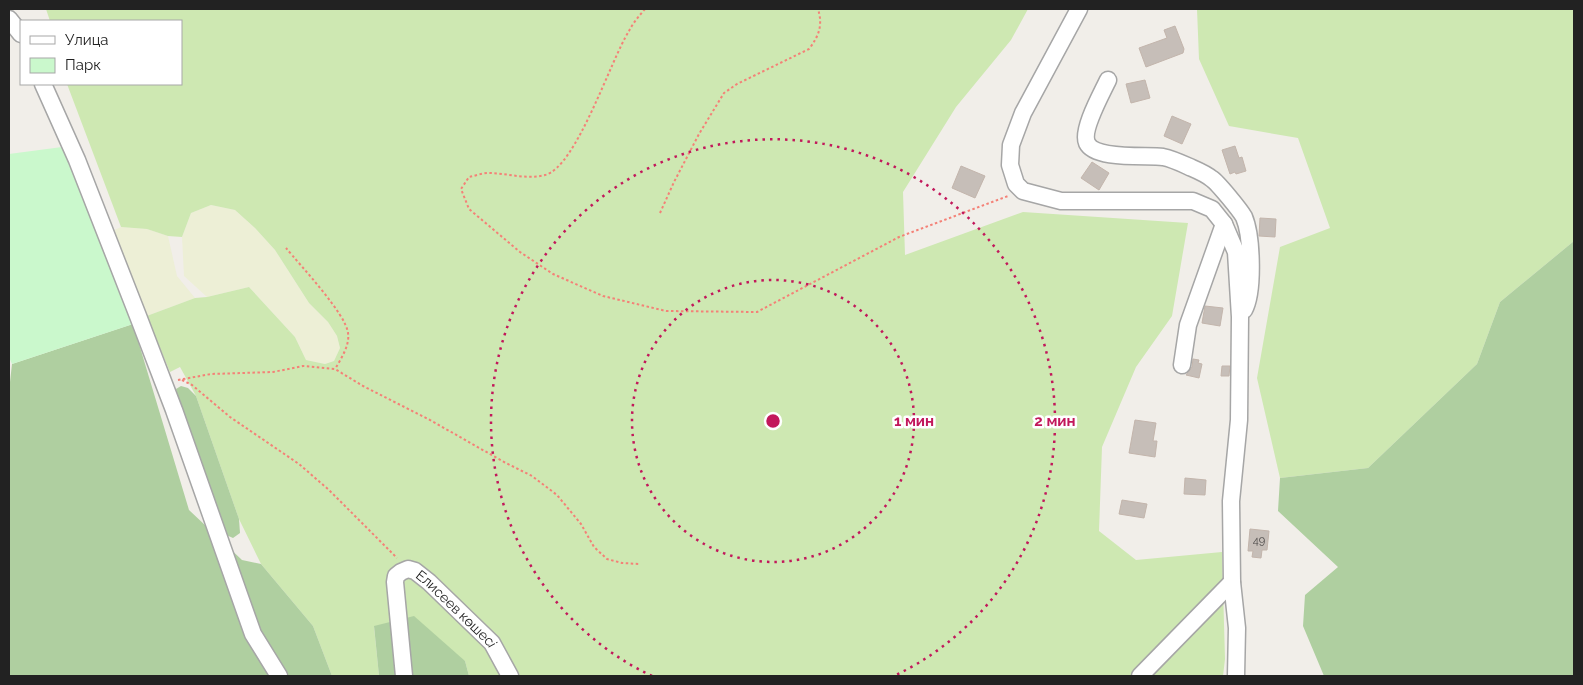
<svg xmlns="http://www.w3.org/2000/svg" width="1583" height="685" viewBox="0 0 1583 685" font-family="Raleway,sans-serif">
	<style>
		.farmland { fill: #edefd6 }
		.grass { fill: #cee8b2 }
		.forest { fill: #afcfa0 }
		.park { fill: #caf8cc }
		.building { fill: #c6beb8; stroke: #c3b5ac }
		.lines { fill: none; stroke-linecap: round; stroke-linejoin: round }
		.minor-casing { stroke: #a6a6a6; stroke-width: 19 }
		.path { stroke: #f48177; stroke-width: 2; stroke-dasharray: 2.5 2.5; stroke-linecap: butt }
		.minor { stroke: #fff; stroke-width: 16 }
		.ring { fill: none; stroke: #c2185b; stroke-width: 2.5; stroke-dasharray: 2.5 5 }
		.labels { text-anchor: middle; stroke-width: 5; stroke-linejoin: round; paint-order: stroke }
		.number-label { font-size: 11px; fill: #4b4948 }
		.street-label { font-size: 14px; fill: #222; stroke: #fff }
		.centre { fill: #c2185b; stroke: #fff; stroke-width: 2.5 }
		.ring-label { font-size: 15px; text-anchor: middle; font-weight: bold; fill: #c2185b; stroke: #fff; stroke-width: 5; stroke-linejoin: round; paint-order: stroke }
	</style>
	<rect width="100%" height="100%" fill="#f1eee9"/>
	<g class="farmland">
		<path d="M211,205L235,210L255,228L275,250L309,303L328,322L337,336L340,348L334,361L325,364L306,360L295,337L249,287L207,297L184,276L182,237L191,213Z"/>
		<path d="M121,227L147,229L168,236L177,276L195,298L144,317L110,232Z"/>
	</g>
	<g class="grass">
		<path d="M46,9H1028L1011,40L956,107L903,192L905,255L1023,212L1188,223L1172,316L1136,367L1102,447L1099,531L1136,560L1222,552L1225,659L1223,676H469L465,661L374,627L379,676H332L313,626L261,564L239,519L196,396L180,367L170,372L150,324L144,317L195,298L207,297L249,287L295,337L306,360L325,364L334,361L340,348L337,336L328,322L309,303L275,250L255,228L235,210L211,205L191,213L182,237L168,236L147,229L121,227L67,84H181V21H50Z"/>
		<path d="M1197,9H1574V241L1500,302L1477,364L1368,468L1280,478L1257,378L1280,247L1330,228L1298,138L1229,126L1199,59Z"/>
	</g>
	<g class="forest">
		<path d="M1574,241V676H1324L1303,626L1305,595L1338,567L1278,511L1280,478L1368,468L1477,364L1500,302Z"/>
		<path d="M133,324L189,510L242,560L261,564L313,626L332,676H9V391L12,364Z"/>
		<path d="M181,386L188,388L196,396L239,519L240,533L233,538L224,534L179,403L176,389Z"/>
		<path d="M414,616L465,661L469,676H379L374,626Z"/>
	</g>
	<path class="park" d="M62,147L133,324L12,364L9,357V154Z"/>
	<g class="building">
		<path d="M1175,26L1184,49L1183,53L1146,67L1139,48L1167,38L1164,30Z"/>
		<path d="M1145,80L1150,98L1131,103L1126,84Z"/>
		<path d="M1172,116L1191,124L1182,144L1164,136Z"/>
		<path d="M1235,146L1239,158L1242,157L1246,171L1236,174L1235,172L1230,174L1222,150Z"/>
		<path d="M1092,162L1109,173L1099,190L1081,178Z"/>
		<path d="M961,166L985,176L975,198L952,188Z"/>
		<path d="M1260,218L1276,219L1275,237L1259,236Z"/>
		<path d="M1205,306L1223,308L1220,326L1202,323Z"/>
		<path d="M1193,359L1199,360L1198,363L1202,364L1199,378L1186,375L1192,367Z"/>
		<path d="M1222,366H1230L1229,376H1221Z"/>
		<path d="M1135,420L1156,423L1153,441H1157L1155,457L1129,453Z"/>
		<path d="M1185,478L1206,480L1205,495L1184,494Z"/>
		<path d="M1122,500L1147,504L1144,518L1119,514Z"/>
		<path d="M1250,529L1269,531L1267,550H1262L1261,558L1252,557L1253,551H1248Z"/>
	</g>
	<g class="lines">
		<defs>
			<g id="minor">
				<path d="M1079,9L1023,113L1011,145L1010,165L1016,184L1023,191L1061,201H1193L1212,209L1224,224L1236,252L1240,317L1239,420L1231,501L1232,582L1237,628L1236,676"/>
				<path d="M9,19L21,34"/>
				<path d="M1108,80C1102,93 1081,130 1087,143C1095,160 1146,155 1163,157C1173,159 1183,164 1192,168C1199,171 1206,174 1212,179C1218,183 1240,210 1244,217C1252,236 1254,292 1244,310"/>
				<path d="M43,84L77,160L138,316L174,410L253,634L279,676"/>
				<path d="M1182,365L1188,325L1224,224"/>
				<path id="s1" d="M404,676L395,582L396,576L401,572L408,569L415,571L429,582L492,643L510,676"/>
				<path d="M1140,676L1232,582"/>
			</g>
		</defs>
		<use href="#minor" class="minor-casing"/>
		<g class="path">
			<path d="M645,9C639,16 633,23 629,31C611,59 576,168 545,175C526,180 507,173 488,173C482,173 475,176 469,177L461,189L469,209L520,252L553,274L603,296L666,311L757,312L899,237L1008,196"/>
			<path d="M660,213L674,182L699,134L724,93L737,84L809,49C819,36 823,25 818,9"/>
			<path d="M286,248C300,265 346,314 348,333C350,345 341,359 335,369"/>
			<path d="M178,380L211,374L273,372L303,366L335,369L363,386L430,420L504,462L532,476L557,495L581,524L594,547L607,559L622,563L639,564"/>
			<path d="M182,380L192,385L230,417L299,464L329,490L397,558"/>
		</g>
		<use href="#minor" class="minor"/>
	</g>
	<g class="ring">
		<circle cx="773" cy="421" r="141"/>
		<path d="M652 676A282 282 0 1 1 894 676"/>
	</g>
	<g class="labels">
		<g class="number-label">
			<text x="1259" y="544">49</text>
		</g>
		<g class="street-label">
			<text dy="5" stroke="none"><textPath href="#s1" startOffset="178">Елисеев көшесі</textPath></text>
		</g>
	</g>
	<circle cx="773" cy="421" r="8" class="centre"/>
	<g class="ring-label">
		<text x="914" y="426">1 мин</text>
		<text x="1055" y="426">2 мин</text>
	</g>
	<rect width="1583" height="685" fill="none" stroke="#222222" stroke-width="20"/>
	<rect x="20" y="20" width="162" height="65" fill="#ffffff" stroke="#a7a7a7"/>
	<rect x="30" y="36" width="25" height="8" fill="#ffffff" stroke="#a7a7a7"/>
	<text x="65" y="45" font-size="15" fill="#222222">Улица</text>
	<rect x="30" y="58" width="25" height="15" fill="#caf8cc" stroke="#a7a7a7"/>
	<text x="65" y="70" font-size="15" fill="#222222">Парк</text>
</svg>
